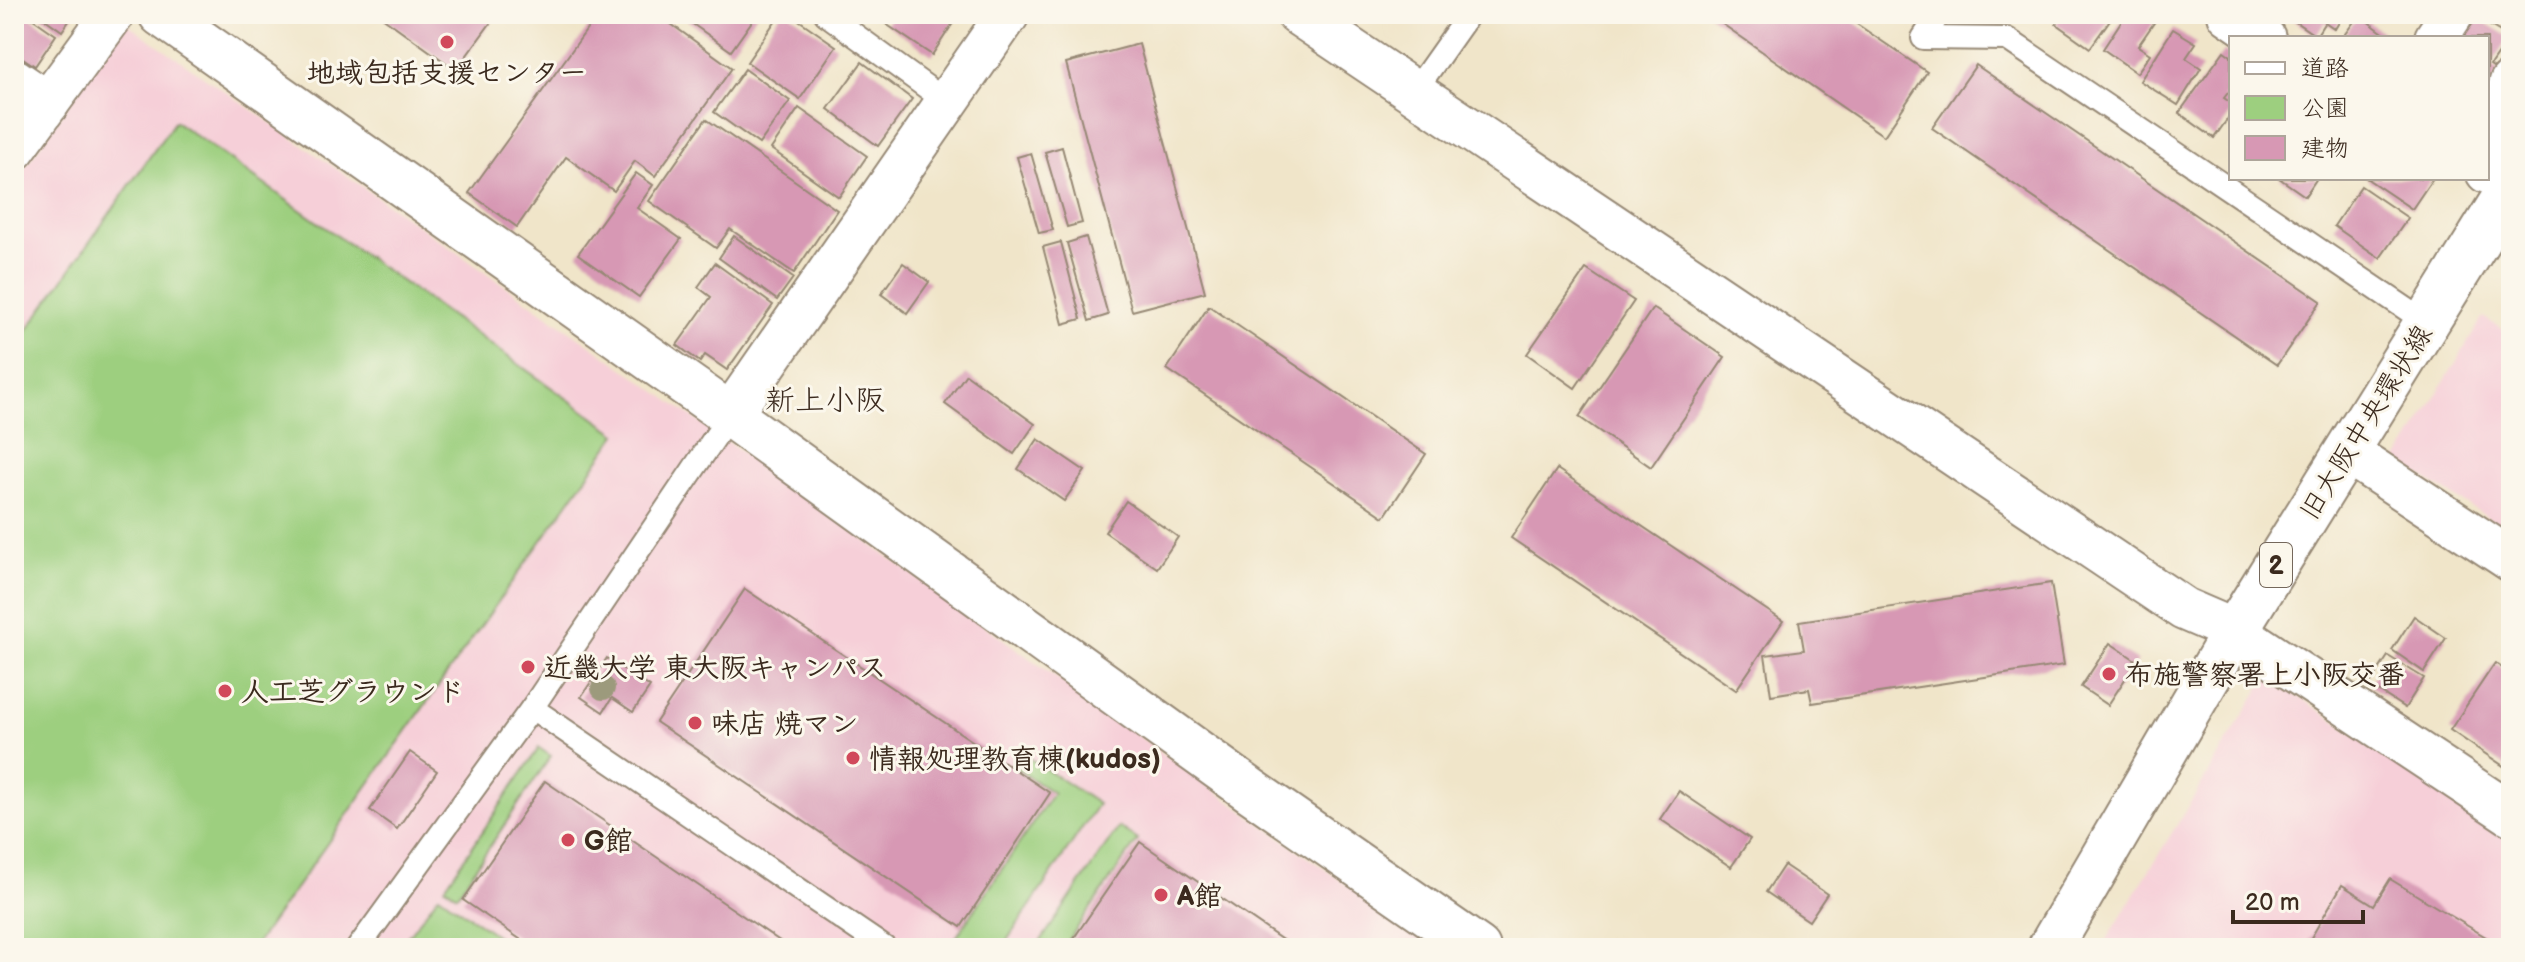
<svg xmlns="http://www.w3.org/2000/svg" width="2525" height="962" viewBox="0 0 2525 962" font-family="'Balsamiq Sans','Klee One',sans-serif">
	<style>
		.built { fill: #f6cfd8 }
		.green { fill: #9dcf7f; stroke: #6c7c4e; stroke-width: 2 }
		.building { fill: #d798b4 }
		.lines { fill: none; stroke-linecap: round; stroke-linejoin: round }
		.service-casing { stroke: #968874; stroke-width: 26 }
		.minor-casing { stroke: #968874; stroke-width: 46 }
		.tertiary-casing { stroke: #968874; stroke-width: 48 }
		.primary-casing { stroke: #968874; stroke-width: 48 }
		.service { stroke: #fff; stroke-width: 22 }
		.minor { stroke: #fff; stroke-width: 42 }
		.tertiary { stroke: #fff; stroke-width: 44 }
		.primary { stroke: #fff; stroke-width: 44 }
		.tree { fill: #9c9a7b }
		.poi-dot { fill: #d1495b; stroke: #fbf7ec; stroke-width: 3 }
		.labels { text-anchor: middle; stroke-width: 6; stroke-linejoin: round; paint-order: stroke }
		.shield { fill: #fbf7ec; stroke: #75685c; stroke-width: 2 }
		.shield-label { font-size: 26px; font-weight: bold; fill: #3b2a1e }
		.poi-label { font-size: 28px; font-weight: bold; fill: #3b2a1e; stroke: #fbf7ec; text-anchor: start }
		.street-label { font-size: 28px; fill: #3b2a1e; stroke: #fbf7ec }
		.neighbourhood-label { font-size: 30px; fill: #3b2a1e; stroke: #fbf7ec }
	</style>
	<rect width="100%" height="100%" fill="#fbf7ec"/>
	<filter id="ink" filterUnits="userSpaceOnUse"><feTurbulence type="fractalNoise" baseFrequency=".0125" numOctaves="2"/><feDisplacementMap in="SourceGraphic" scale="16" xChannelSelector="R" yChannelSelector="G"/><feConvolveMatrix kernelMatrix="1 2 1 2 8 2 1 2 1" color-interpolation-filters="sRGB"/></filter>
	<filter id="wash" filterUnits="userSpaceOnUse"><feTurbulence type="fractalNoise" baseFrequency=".006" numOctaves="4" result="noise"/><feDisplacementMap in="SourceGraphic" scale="32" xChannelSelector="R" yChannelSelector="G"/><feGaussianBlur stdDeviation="1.8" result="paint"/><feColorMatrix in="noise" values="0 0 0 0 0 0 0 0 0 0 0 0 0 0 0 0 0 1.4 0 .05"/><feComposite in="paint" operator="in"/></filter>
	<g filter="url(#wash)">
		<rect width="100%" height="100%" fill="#f0e5c9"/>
		<g class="built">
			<path d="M125,22L649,386L1435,948H14V184Z"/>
			<path d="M2483,317L2511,335V532L2397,461Z"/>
			<path d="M2267,676L2511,837V948H2102Z"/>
		</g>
		<g class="green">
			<path d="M175,121L617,434L253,948H14V349Z"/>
			<path d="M539,748L551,756L457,895L445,887Z"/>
			<path d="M1020,752L1098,804L1002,948H949L1053,793L1011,765Z"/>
			<path d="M1119,827L1138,840L1063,948H1036Z"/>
			<path d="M439,895L514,948H399Z"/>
		</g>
		<g id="blocks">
			<g class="building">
				<path d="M14,14H26L56,35L35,66L14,52Z"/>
				<path d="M38,14H74L62,31Z"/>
				<path d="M378,14H497L456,70Z"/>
				<path d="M598,14H657L732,68L655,176L635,161L614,191L566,157L517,227L469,193Z"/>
				<path d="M690,14H757L731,51L687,20Z"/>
				<path d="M780,14H790L836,46L800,99L747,62Z"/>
				<path d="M894,14H952L957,17L932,55L886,24Z"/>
				<path d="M1708,14H1842L1927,72L1884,136Z"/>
				<path d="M2063,14H2114L2090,48L2056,24Z"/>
				<path d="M2126,14H2160L2138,46L2150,54L2137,73L2103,49Z"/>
				<path d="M2289,14H2344L2335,29L2325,22L2316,36L2287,16Z"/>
				<path d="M2359,15L2390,38H2342Z"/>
				<path d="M2477,18L2509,37L2490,65L2499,71L2487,90V38H2462Z"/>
				<path d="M2173,29L2196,43L2186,58L2201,68L2178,105L2140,81Z"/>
				<path d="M1139,44L1205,292L1132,311L1066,63Z"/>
				<path d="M2224,51L2231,56V89L2224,98L2231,103V114L2214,138L2179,113Z"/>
				<path d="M862,62L912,99L878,146L828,109Z"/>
				<path d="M1976,65L2321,301L2277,365L1932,128Z"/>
				<path d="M745,69L790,101L759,144L714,112Z"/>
				<path d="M799,108L867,156L839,197L771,149Z"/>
				<path d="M706,119L837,210L794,273L730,229L716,248L649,201Z"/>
				<path d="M1062,147L1082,223L1067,227L1045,152Z"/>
				<path d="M1031,153L1053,230L1039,233L1017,157Z"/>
				<path d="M636,173L653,185L637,208L681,239L639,297L578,254Z"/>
				<path d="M2279,178H2317L2305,196Z"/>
				<path d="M2366,178H2433L2412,209Z"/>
				<path d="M2361,186L2408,218L2380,258L2334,226Z"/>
				<path d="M734,236L793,278L777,300L719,258Z"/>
				<path d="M1086,237L1108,315L1089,321L1067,243Z"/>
				<path d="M1061,242L1081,319L1063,324L1043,247Z"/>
				<path d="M715,263L773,305L727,370L705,355L700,362L677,345L711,297L698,287Z"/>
				<path d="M903,263L929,282L907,313L881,294Z"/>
				<path d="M1586,269L1634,301L1575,388L1527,354Z"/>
				<path d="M1209,306L1426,454L1384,517L1167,369Z"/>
				<path d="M1653,308L1725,357L1651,467L1579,417Z"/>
				<path d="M966,374L1035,424L1014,454L945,404Z"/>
				<path d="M1038,439L1085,471L1064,501L1018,469Z"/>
				<path d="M1557,469L1783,621L1736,690L1511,538Z"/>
				<path d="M1126,501L1178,537L1157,568L1105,532Z"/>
				<path d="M2051,583L2064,665L1812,703L1809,689L1771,695L1765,655L1804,650L1799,621Z"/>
				<path d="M745,589L1050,793L961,927L656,722Z"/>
				<path d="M2414,616L2446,638L2424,672L2392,650Z"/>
				<path d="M2110,643L2137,661L2108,705L2081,687Z"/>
				<path d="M2388,656L2424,678L2405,708L2369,685Z"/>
				<path d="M607,658L650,687L633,712L612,698L603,712L581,697Z"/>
				<path d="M2495,663L2511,674V771L2450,730Z"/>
				<path d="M410,752L437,771L397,829L370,810Z"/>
				<path d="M545,781L790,948H533L463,900Z"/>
				<path d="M1679,791L1750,839L1731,867L1660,819Z"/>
				<path d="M1140,842L1294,948H1067Z"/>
				<path d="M1784,865L1827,894L1809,921L1766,892Z"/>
				<path d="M2390,879L2504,948H2305L2342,885L2374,905Z"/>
			</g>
		</g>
	</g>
	<g filter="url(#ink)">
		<use href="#blocks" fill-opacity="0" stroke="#968874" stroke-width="2"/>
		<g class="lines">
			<defs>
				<g id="service">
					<path d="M826,14L947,102"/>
					<path d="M1939,14L1923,38L2007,39L2427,323"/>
					<path d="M1414,92L1469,14"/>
					<path d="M532,708L885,948"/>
					<path d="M358,948L532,708L730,415"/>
				</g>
				<g id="minor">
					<path d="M1298,14L2184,609L2235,631L2511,814"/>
					<path d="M2229,14L2264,38"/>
					<path d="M2436,38L2452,14"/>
					<path d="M14,80L48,103"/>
					<path d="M14,149L113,14"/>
					<path d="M2487,172L2511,82"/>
					<path d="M730,415L1008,14"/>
					<path d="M2347,452L2511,560"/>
				</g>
				<path id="tertiary" d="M161,14L730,415L1250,790L1478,948"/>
				<path id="primary" d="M2050,948L2235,631L2511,187"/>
			</defs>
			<use href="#service" class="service-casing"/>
			<use href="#minor" class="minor-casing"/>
			<use href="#tertiary" class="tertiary-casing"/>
			<use href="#primary" class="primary-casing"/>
			<use href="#service" class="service"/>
			<use href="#minor" class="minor"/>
			<use href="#tertiary" class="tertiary"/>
			<use href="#primary" class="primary"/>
		</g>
		<circle class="tree" cx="603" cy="688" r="12"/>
	</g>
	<g class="poi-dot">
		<circle cx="447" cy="42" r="8"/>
		<circle cx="528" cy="667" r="8"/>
		<circle cx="2109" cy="674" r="8"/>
		<circle cx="225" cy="691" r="8"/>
		<circle cx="695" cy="723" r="8"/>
		<circle cx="853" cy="758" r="8"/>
		<circle cx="568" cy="840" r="8"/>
		<circle cx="1161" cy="895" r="8"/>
	</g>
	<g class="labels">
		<rect class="shield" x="2260" y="543" width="32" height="44" rx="6"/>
		<g class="shield-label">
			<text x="2276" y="574">2</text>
		</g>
		<g class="poi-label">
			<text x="447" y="82" text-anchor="middle">地域包括支援センター</text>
			<text x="544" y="677">近畿大学 東大阪キャンパス</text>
			<text x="2125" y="684">布施警察署上小阪交番</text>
			<text x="241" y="701">人工芝グラウンド</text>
			<text x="711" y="733">味店 焼マン</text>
			<text x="869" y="768">情報処理教育棟(kudos)</text>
			<text x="584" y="850">G館</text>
			<text x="1177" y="905">A館</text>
		</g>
		<g class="street-label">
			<text transform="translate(2365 422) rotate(-58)" y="10">旧大阪中央環状線</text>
		</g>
		<g class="neighbourhood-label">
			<text x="825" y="410">新上小阪</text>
		</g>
	</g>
	<rect width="2525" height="962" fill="none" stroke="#fbf7ec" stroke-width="48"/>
	<rect x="2229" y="36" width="260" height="144" fill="#fbf7ec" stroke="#aea59a" stroke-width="2"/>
	<rect x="2245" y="62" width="40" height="12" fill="#ffffff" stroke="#aea59a" stroke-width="2"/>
	<text x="2301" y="76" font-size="24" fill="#3b2a1e">道路</text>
	<rect x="2245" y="96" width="40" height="24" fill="#9dcf7f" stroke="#aea59a" stroke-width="2"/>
	<text x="2301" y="116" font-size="24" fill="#3b2a1e">公園</text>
	<rect x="2245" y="136" width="40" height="24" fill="#d798b4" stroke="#aea59a" stroke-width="2"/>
	<text x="2301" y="156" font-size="24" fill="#3b2a1e">建物</text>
	<path d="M2233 910v12h130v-12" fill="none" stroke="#3b2a1e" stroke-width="4"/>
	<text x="2245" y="910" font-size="24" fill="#3b2a1e" stroke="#fbf7ec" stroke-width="6" paint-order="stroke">20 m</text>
</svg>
